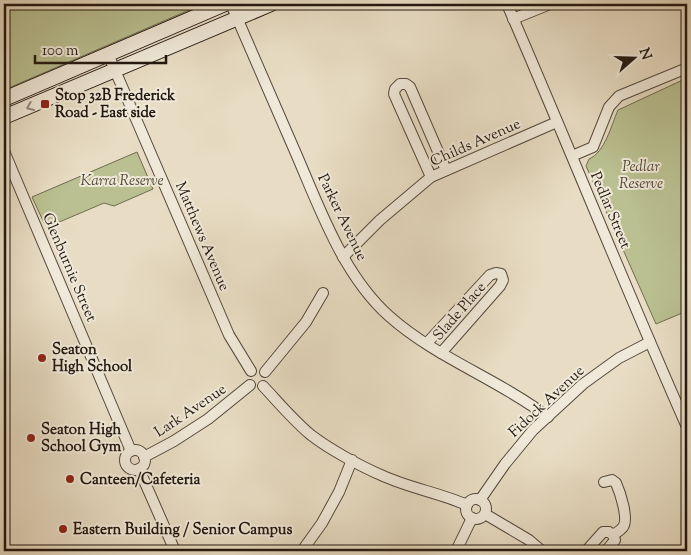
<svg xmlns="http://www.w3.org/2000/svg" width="691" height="555" viewBox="0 0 691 555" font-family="'Sorts Mill Goudy',serif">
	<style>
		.green { fill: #bac091; stroke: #6e6c50 }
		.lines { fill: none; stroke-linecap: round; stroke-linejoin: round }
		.minor-casing { stroke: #54493d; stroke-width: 12 }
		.secondary-casing { stroke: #231810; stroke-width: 16 }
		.minor { stroke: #f0e9d9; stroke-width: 10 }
		.secondary { stroke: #f0e9d9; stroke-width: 14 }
		.oneway { stroke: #948b7f }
		.poi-dot { fill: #8f2418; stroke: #f0e9d9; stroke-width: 2 }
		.labels { text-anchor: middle; stroke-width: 4; stroke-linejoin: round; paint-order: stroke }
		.poi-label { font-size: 15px; font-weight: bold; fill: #231810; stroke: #f0e9d9; text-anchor: start }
		.street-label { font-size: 15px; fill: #231810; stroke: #f0e9d9 }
		.park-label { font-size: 15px; font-style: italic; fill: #504a37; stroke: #f0e9d9 }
	</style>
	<rect width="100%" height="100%" fill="#e8ddc4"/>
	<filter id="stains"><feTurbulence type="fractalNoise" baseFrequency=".004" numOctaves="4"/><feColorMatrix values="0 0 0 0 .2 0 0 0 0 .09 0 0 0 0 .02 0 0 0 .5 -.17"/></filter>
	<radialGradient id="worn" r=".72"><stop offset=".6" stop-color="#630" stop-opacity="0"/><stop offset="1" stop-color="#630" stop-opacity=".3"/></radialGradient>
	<g class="green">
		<path d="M4,4H203L4,90Z"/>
		<path d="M687,78V311L656,324L586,166L589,159C605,152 611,126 618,110Z"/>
		<path d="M137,152L153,189L114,206L104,203L50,226L44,223L32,197Z"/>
	</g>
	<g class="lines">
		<defs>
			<g id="minor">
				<path d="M231,4C252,53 273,101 294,149C319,206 342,274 389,316C436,358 498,379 548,417"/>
				<path d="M507,4C568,144 625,287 687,427"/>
				<path d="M513,19L550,4"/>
				<path d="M108,54L229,335L251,371"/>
				<path d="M4,151L131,451"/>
				<path d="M572,156L593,147L609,107L619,96L687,68"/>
				<path d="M431,177L394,94L395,89L400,84H406L410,87L446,170"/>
				<path d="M343,257L380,220L431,177L557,122"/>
				<path d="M427,343L490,275L496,273L501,274L503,280L500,286L441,353"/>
				<path d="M265,372L306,322L323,293"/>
				<path d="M263,386C279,403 294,421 311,435C329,449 360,466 381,475C409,488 440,493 467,505"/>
				<circle cx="135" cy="460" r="10"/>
				<path d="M144,457L174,441L208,419L250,385"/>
				<path d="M139,469L175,551"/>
				<path d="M604,482L612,480L616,483C620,492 629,519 623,527C621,530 616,533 613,535"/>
				<circle cx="476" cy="509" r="10"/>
				<path d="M480,500L505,464L533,430L583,384L619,358L650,342"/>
				<path d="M485,514L529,540L542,551"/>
				<path d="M302,551L322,523L339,492L352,460"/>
				<path d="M456,551L472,518"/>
				<path d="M586,551L603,532H609L613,535L615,540L606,551"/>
			</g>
			<g id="secondary">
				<path d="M4,99L225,4"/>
				<path d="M4,117L271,4"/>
			</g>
		</defs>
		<use href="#minor" class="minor-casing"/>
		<use href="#secondary" class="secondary-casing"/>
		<use href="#minor" class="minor"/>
		<use href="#secondary" class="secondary"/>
	</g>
	<defs><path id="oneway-chevron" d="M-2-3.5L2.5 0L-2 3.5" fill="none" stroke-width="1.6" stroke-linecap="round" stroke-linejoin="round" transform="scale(1.25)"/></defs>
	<use class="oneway" href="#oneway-chevron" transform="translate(30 107) rotate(157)"/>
	<g class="poi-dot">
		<rect x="40" y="99" width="10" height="10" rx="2.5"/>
		<circle cx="42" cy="358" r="5"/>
		<circle cx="31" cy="438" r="5"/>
		<circle cx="70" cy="479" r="5"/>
		<circle cx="63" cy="529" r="5"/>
	</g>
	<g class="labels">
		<g class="poi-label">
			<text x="55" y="100">Stop 32B Frederick<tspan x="55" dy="17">Road - East side</tspan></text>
			<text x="52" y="354">Seaton<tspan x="52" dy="17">High School</tspan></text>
			<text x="41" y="434">Seaton High<tspan x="41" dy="17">School Gym</tspan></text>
			<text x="80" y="484">Canteen/Cafeteria</text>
			<text x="73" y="534">Eastern Building / Senior Campus</text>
		</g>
		<g class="street-label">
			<text transform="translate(475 142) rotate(-24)" y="5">Childs Avenue</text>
			<text transform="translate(611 210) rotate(67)" y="5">Pedlar Street</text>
			<text transform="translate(343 217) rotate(64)" y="5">Parker Avenue</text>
			<text transform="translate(203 236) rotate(67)" y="5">Matthews Avenue</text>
			<text transform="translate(70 267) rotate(67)" y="5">Glenburnie Street</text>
			<text transform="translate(459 311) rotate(-49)" y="5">Slade Place</text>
			<text transform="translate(546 401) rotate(-43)" y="5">Fidock Avenue</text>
			<text transform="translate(190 410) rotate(-34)" y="5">Lark Avenue</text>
		</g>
		<g class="park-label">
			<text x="641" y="171">Pedlar<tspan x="641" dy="17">Reserve</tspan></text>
			<text x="122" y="185">Karra Reserve</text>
		</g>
	</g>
	<rect width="691" height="555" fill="none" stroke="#e8ddc4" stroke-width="20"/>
	<rect x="5" y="5" width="681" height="545" fill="none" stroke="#231810" stroke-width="2.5"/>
	<rect x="10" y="10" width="671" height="535" fill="none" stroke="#231810"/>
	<g transform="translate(634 58) rotate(70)" stroke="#f0e9d9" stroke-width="4" paint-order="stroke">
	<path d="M0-4L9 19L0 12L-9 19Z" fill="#231810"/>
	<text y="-8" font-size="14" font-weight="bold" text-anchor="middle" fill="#231810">N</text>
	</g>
	<path d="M35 55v8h131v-8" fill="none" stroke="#231810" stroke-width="2.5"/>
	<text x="42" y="55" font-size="15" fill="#231810" stroke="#f0e9d9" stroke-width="4" paint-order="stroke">100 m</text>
	<rect width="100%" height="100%" filter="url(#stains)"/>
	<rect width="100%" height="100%" fill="url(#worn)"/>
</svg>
